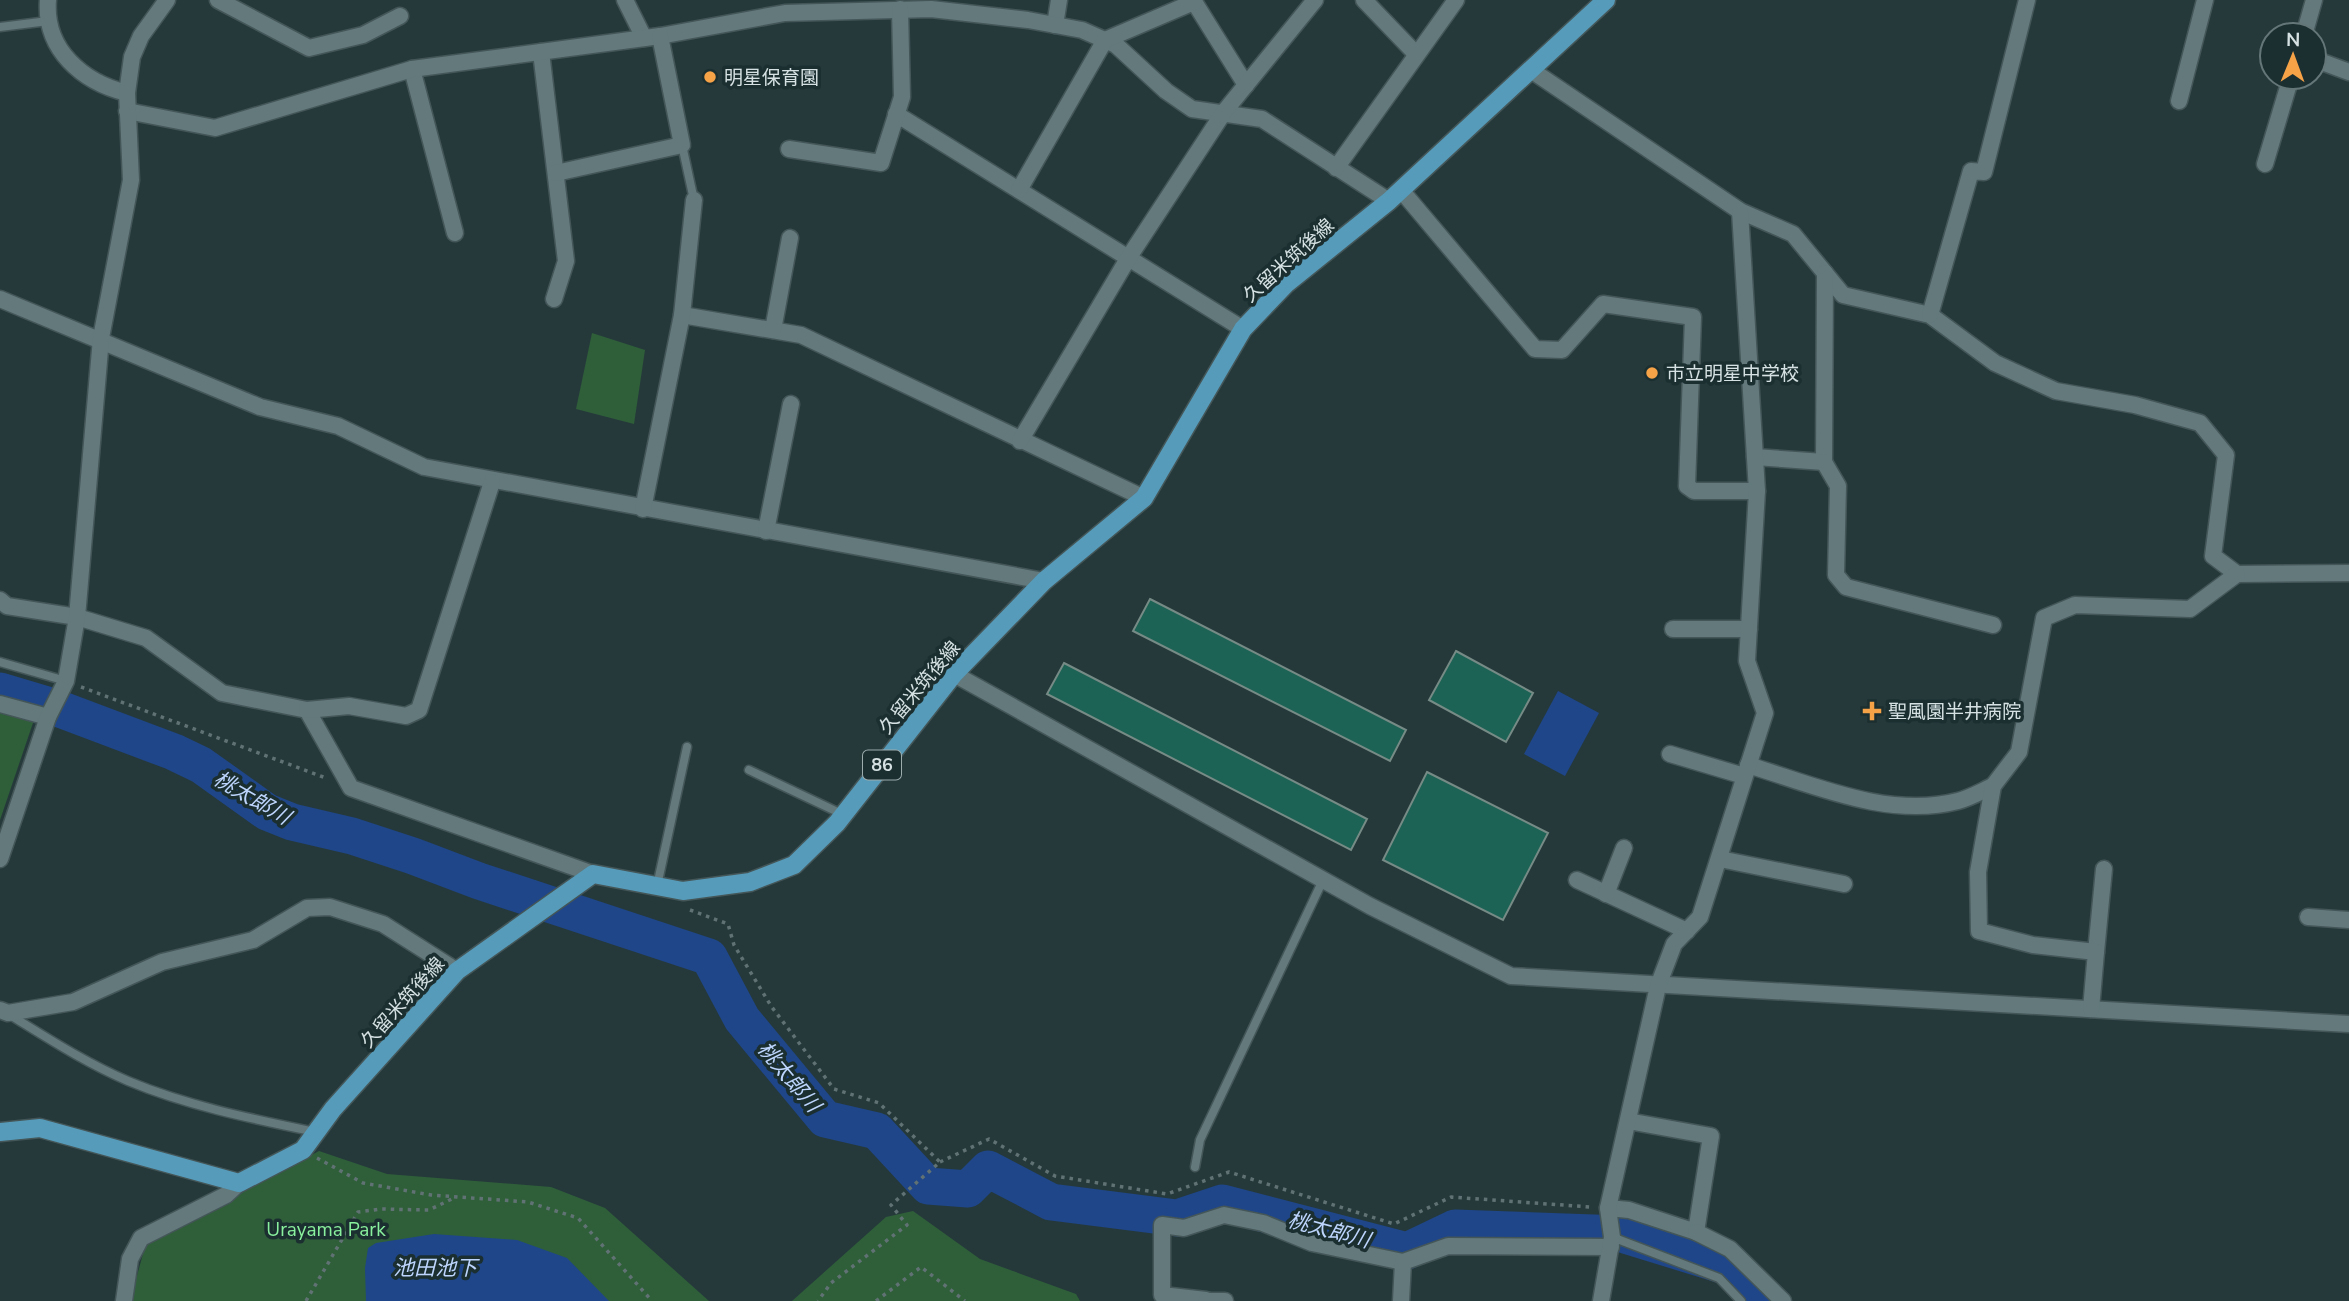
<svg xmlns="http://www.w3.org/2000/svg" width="2349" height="1301" viewBox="0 0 2349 1301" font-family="'Nunito Sans','Noto Sans JP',sans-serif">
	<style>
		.green { fill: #2f5f39 }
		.water { fill: #1f4689 }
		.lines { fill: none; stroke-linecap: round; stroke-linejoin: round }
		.river { stroke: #1f4689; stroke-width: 37 }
		.building { fill: #1d6355; stroke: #768b85; stroke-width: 2 }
		.lane-casing { stroke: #445658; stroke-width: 11 }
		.street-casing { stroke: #445658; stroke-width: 19 }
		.primary-casing { stroke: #445658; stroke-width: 21 }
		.path { stroke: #617274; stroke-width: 3.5; stroke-dasharray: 3.5 5; stroke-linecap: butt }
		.lane { stroke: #63797c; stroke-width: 8 }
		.street { stroke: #63797c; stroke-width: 16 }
		.primary { stroke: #569bb9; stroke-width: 18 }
		.poi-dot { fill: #f6a247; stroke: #1b2f31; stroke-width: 2.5 }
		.labels { text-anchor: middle; stroke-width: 7; stroke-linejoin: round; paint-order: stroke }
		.shield { fill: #1b2f31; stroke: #9dacad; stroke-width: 2 }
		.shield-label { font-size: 18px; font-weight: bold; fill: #d5e1e2 }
		.poi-label { font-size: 19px; fill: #d5e1e2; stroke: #1b2f31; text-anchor: start }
		.street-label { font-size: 19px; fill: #d5e1e2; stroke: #1b2f31 }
		.park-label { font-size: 19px; fill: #89f09d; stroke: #1b2f31 }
		.water-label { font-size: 21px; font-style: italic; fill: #bdd5fc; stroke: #1b2f31 }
	</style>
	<rect width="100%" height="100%" fill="#25393b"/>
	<g class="green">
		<path d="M592,333L645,350L634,424L576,409Z"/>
		<path d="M0,711L34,720L0,820Z"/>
		<path d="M319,1151L387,1174L551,1187L605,1208L709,1301H130L146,1243Z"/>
		<path d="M913,1211L980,1259L1076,1294L1080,1301H792L886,1217Z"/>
	</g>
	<g class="water">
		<path d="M1558,691L1599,713L1565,776L1524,754Z"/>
		<path d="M434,1234L517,1240L567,1258L609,1301H366L365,1268L368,1248L376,1243Z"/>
	</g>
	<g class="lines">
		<path class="river" d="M0,691L57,708L174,752L201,765L267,812L292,822L352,836L413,856L479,881L709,957L742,1019L825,1119L877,1131L928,1186L968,1189L988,1169L1051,1202L1177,1218L1222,1203L1407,1251L1455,1228L1622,1234L1729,1267L1768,1301"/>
	</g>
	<g class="building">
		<path d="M1150,599L1406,730L1390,761L1133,631Z"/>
		<path d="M1456,651L1533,693L1506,742L1429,700Z"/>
		<path d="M1064,663L1367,819L1351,850L1047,694Z"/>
		<path d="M1427,772L1548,833L1503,920L1383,860Z"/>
	</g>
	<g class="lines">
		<defs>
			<g id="lane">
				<path d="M0,27L48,21"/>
				<path d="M682,145L694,200"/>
				<path d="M0,662L66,681"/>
				<path d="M749,770L844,815"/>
				<path d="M657,886L687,747"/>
				<path d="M10,1015C49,1039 86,1063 128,1081C188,1106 253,1119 316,1132"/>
				<path d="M1195,1167L1200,1140L1323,880"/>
				<path d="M1612,1237L1719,1278L1741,1301"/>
			</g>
			<g id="street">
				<path d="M48,0C44,49 82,82 127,93"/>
				<path d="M218,0L309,48L363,35L400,16"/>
				<path d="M625,0L644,38"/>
				<path d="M1193,0L1246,85"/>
				<path d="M1364,0L1416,54"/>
				<path d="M1055,25L1059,0"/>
				<path d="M2304,35L2314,0"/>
				<path d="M541,52L566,261L554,299"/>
				<path d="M2314,59L2349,72"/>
				<path d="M412,69L455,233"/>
				<path d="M1531,70L1740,211L1793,234L1843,295L1930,315L1995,363L2056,391L2135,405L2200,423L2226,455L2213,556L2237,574L2349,573"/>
				<path d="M2179,101L2205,0"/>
				<path d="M127,111L215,128L412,69L660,36L785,13L931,9L1028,20L1082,30L1116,45L1166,91L1192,109L1262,119L1389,201"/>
				<path d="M896,114L1243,329"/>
				<path d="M789,149L881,163L902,97L900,9"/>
				<path d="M2265,164L2291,77"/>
				<path d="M1336,168L1456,0"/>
				<path d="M556,173L682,145L660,36"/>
				<path d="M1019,190L1105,40L1194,2"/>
				<path d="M1401,190L1535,349L1562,350L1603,304L1693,317L1687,486L1694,491H1757"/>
				<path d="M0,299L260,407L338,426L424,467L1044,581"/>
				<path d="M682,315L801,335L1144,498"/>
				<path d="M1930,315L1971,171L1984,172L2027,0"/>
				<path d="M773,330L790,238"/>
				<path d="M1020,441L1129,257L1224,112L1315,0"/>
				<path d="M1755,457L1824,462L1825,273"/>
				<path d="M1824,462L1838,486L1836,575L1846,587L1993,625"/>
				<path d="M643,509L682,315L694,200"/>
				<path d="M766,531L791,404"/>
				<path d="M0,600L7,606L77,617L146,638L222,693L307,710L351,788L593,874"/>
				<path d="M1673,629H1749"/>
				<path d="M954,674L1370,906L1511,976L2349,1024"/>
				<path d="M0,704L48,717"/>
				<path d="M307,710L349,706L406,716L419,710L492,482"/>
				<path d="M1670,754L1744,776"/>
				<path d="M1748,765C1814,785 1888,819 1958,801C1970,798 1982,791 1993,786"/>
				<path d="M0,859L48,717L66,681L77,617L101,338L131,180L127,93L132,57L141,36L167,0"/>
				<path d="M1720,859L1844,884"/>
				<path d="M1577,880L1687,931"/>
				<path d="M1606,894L1624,848"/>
				<path d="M2308,917L2349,920"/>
				<path d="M2096,952L2104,869"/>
				<path d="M2091,1009L2096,952L2033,945L1979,931L1978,872L1993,786L2019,752L2044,618L2075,605L2190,609L2237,574"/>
				<path d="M0,1010L8,1013L73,1002L162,962L253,940L307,908L330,907L383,924L457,971"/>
				<path d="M1608,1208L1629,1210L1696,1232L1711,1136L1628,1121"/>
				<path d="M1696,1232L1730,1249L1783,1301"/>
				<path d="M1206,1300L1162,1295V1225L1184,1228L1224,1215L1263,1223L1312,1243L1403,1262"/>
				<path d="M124,1301L130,1259L141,1238L226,1195L239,1183"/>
				<path d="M1206,1301H1225"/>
				<path d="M1401,1301L1403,1262L1448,1246L1611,1247"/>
				<path d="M1601,1301L1612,1237L1608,1208L1658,986L1674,944L1700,917L1765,713L1747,661L1757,491L1740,211"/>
			</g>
			<path id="primary" d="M0,1132L40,1128L239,1183L303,1150L333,1109L457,971L593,874L683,891L750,882L794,865L837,823L954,674L1044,581L1144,498L1243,329L1286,284L1389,201L1606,0"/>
		</defs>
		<use href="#lane" class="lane-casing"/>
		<use href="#street" class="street-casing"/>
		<use href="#primary" class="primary-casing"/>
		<g class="path">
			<path d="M81,687L326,778"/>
			<path d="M690,910L728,924L734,945L771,1006L834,1089L879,1103L940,1162L891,1205L907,1225L831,1283L818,1301"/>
			<path d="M317,1158L363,1183L431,1195L528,1202L578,1218L652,1301"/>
			<path d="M940,1162L989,1139L1055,1176L1167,1194L1229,1172L1394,1224L1451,1197L1590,1207"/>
			<path d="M306,1301L358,1212L381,1209L429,1210L456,1197"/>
			<path d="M876,1301L921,1267L965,1301"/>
		</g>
		<use href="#lane" class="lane"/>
		<use href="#street" class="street"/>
		<use href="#primary" class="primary"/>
	</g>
	<g class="poi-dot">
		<circle cx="710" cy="77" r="7"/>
		<circle cx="1652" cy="373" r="7"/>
		<path d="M1868.5 700.5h7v7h7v7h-7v7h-7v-7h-7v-7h7z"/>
	</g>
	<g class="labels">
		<rect class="shield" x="863" y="750.5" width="38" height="29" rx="5"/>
		<g class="shield-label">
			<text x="882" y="771">86</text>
		</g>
		<g class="poi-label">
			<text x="724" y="84">明星保育園</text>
			<text x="1666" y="380">市立明星中学校</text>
			<text x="1888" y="718">聖風園半井病院</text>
		</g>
		<g class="street-label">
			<text transform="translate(1288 260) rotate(-42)" y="7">久留米筑後線</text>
			<text transform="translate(919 687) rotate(-50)" y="7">久留米筑後線</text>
			<text transform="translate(402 1002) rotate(-48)" y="7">久留米筑後線</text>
		</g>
		<g class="park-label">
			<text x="326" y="1236">Urayama Park</text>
		</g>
		<g class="water-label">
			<text transform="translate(252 798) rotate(30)" y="7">桃太郎川</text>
			<text transform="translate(789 1077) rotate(50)" y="7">桃太郎川</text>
			<text transform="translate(1329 1230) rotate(15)" y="7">桃太郎川</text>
			<text x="435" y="1275">池田池下</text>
		</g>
	</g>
	<g transform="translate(2293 56) rotate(1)"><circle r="33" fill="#1b2f31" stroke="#657678" stroke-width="2"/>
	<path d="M0-5L12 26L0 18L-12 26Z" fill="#f6a247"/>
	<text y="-10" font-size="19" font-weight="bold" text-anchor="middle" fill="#d5e1e2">N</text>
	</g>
</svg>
